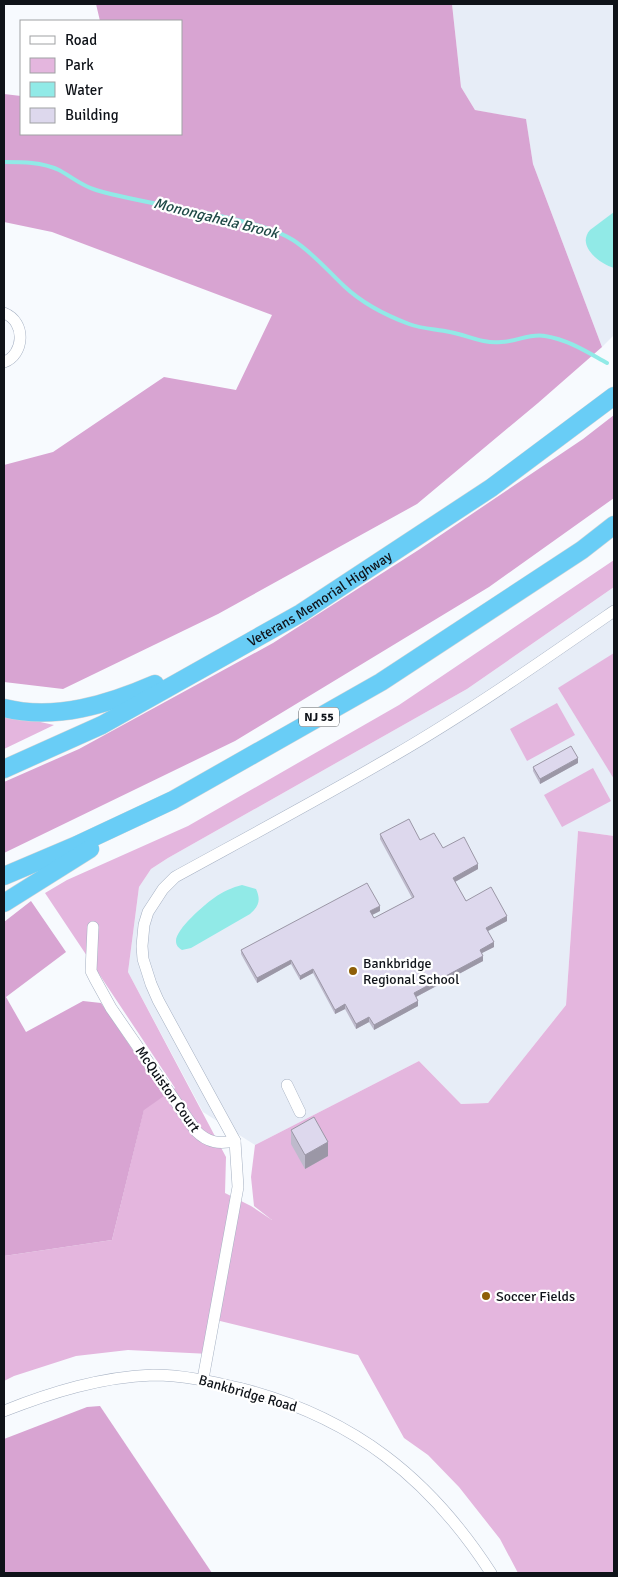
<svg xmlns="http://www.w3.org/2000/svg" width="618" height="1577" viewBox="0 0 618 1577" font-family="Signika,sans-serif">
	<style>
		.built { fill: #e7edf7 }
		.green { fill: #e4b6de }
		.forest { fill: #d8a4d2 }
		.water { fill: #91eae7 }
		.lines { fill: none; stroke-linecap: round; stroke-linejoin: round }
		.stream { stroke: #91eae7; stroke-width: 4 }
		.minor-casing { stroke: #a5b0c2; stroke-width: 12 }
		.highway-casing { stroke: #d4d5d6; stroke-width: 19 }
		.minor { stroke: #fff; stroke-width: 11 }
		.highway { stroke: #69cdf6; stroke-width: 18 }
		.wall { fill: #bebacc }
		.shaded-wall { fill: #9b97a6 }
		.building { fill: #ddd8ed; stroke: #9b97a6 }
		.poi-dot { fill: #8e5f07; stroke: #fff; stroke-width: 2 }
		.labels { text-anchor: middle; stroke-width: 4.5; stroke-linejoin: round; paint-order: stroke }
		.shield { fill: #fff; stroke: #575a5e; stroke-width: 1 }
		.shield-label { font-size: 12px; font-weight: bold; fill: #0f1319 }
		.street-label { font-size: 14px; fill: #0f1319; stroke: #fff }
		.poi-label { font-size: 14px; fill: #0f1319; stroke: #fff; text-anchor: start }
		.water-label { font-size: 15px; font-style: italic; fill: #1f4947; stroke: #fff }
	</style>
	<rect width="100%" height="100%" fill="#f7fafe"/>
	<g class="built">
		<path d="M452,4H614V335L602,347L533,164L526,120L475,110L461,87Z"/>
		<path d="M614,587V836L578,831L566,1005L488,1103L461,1104L419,1061L255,1145L203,1112L128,972L139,887L151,869L168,858L467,689Z"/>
	</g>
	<g class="green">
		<path d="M614,560V587L467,689L168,858L151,869L139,887L128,972L226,1157L225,1193L251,1206L272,1220L254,1206L251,1177L255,1145L419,1061L461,1104L488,1103L566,1005L578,831L614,836V1573H518L500,1539L459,1487L428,1455L404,1438L358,1355L216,1320L210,1354L128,1350L76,1356L14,1376L4,1381V1256L112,1240L144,1109L175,1088L45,893L67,880L188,826L399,705Z"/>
		<path d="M614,653V779L558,688Z"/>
		<path d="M557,703L575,735L527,761L510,729Z"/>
		<path d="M4,714L54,725L4,749Z"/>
		<path d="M593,768L611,801L562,827L544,795Z"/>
	</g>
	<g class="forest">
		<path d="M96,4H452L461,87L475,110L526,119L533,164L602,347L538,403L417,504L218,614L63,689L4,682V465L53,452L164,377L236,390L272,315L52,232L4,222V94L21,96V134H181V21H100Z"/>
		<path d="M614,415V498L489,587L235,741L4,853V782L79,749L273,643L420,549L583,439Z"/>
		<path d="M31,901L66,952L6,997L26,1032L83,1001L101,1003L164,1096L144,1110L112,1240L4,1256V922Z"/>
		<path d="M100,1406L212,1573H4V1439L87,1407Z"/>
	</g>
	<g class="water">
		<path d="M614,212V268C600,264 576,246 590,230Z"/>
		<path d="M242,885L256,889C261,900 259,906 250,914L191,948L182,950C179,948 176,946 176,941C176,929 204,905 214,898C222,892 233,887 242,885Z"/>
	</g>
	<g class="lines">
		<path class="stream" d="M4,162C22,162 42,162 59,170C72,177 82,186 96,190C141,203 187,208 233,219C253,224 275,229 293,240C312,252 328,271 344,286C363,304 385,315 409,324C422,329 436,329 450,332C467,335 482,344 501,342C516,342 530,333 545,336C569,340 587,352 607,363"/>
		<defs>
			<g id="minor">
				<path d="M4,313C27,322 24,355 4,362"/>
				<path d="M93,927L91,971L95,979L111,1008L196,1131C208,1143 219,1144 235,1141"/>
				<path d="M287,1085L300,1112"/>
				<path d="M203,1379L238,1187L235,1141L158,1000L151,984L143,959L142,946L144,925L148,912L163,889L175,877C248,837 321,798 393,756C469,712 542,661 614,611"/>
				<path d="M4,1411C52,1392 101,1377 153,1375C184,1375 213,1382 243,1389C353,1418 429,1477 491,1573"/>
			</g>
			<g id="highway">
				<path d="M4,708C55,721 109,704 155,684"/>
				<path id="s1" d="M4,769L102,725L301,613L491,488L614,396"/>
				<path d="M4,876L77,845L173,800L381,682L582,550L614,525"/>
				<path d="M4,903L90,849"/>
			</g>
		</defs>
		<use href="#minor" class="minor-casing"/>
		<use href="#highway" class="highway-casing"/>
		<use href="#minor" class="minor"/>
		<use href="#highway" class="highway"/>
	</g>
	<g class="wall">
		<path d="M578,763L540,784L533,771V767Z"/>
		<path d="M380,834L420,840L443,848L478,869L455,882L466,901L507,921L488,931L494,947L482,953L483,961L416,997L418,1006L374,1030L369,1022L356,1029L345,1009L335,1014L313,973L300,980L291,964L257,983L241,954V950L380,911L372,915L374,918L412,898L380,839Z"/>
		<path d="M291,1130L328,1156L305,1169L291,1144Z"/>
	</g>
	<g class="shaded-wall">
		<path d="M578,758V763L540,784V779Z"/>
		<path d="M478,864V869L453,883V878Z"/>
		<path d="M380,906V911L370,916V911Z"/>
		<path d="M507,916V921L486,932V928Z"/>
		<path d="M494,942V947L480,954V950Z"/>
		<path d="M483,956V961L414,998V993Z"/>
		<path d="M291,960V964L257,983V978Z"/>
		<path d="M313,969V973L300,980V976Z"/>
		<path d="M418,1001V1006L374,1030V1025Z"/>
		<path d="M345,1004V1009L335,1014V1010Z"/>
		<path d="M369,1017V1022L356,1029V1024Z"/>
		<path d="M328,1142V1156L305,1169V1155Z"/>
	</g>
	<g class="building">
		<path d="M571,746L578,758L540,779L533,767Z"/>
		<path d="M409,819L420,840L434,833L443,848L464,837L478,864L453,878L466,901L491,887L507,916L486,928L494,942L480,950L483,956L414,993L418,1001L374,1025L369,1017L356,1024L345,1004L335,1010L313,969L300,976L291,960L257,978L241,950L367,883L380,906L370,911L374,918L414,897L380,834Z"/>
		<path d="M314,1117L328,1142L305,1155L291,1130Z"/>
	</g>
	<g class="poi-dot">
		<circle cx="353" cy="971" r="5"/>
		<circle cx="486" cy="1296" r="5"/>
	</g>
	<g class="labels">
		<rect class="shield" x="299" y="707.5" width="40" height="19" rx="4"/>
		<g class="shield-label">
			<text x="319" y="721">NJ 55</text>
		</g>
		<g class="street-label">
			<text dy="5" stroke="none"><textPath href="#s1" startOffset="359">Veterans Memorial Highway</textPath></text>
			<text transform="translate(168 1089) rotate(55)" y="5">McQuiston Court</text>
			<text transform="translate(248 1393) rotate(16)" y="5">Bankbridge Road</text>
		</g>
		<g class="poi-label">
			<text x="363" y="968">Bankbridge<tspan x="363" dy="16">Regional School</tspan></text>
			<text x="496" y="1301">Soccer Fields</text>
		</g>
		<g class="water-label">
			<text transform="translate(216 218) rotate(14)" y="5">Monongahela Brook</text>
		</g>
	</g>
	<rect width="618" height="1577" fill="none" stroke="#0f1319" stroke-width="10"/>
	<rect x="20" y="20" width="162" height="115" fill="#ffffff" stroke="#9fa1a3"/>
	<rect x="30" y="36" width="25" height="8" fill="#ffffff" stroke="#9fa1a3"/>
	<text x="65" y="45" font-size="15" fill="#0f1319">Road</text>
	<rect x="30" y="58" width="25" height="15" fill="#e4b6de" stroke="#9fa1a3"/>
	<text x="65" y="70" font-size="15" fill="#0f1319">Park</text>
	<rect x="30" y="82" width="25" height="15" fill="#91eae7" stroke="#9fa1a3"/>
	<text x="65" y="95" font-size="15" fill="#0f1319">Water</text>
	<rect x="30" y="108" width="25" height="15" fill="#ddd8ed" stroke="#9fa1a3"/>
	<text x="65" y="120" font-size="15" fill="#0f1319">Building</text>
</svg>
